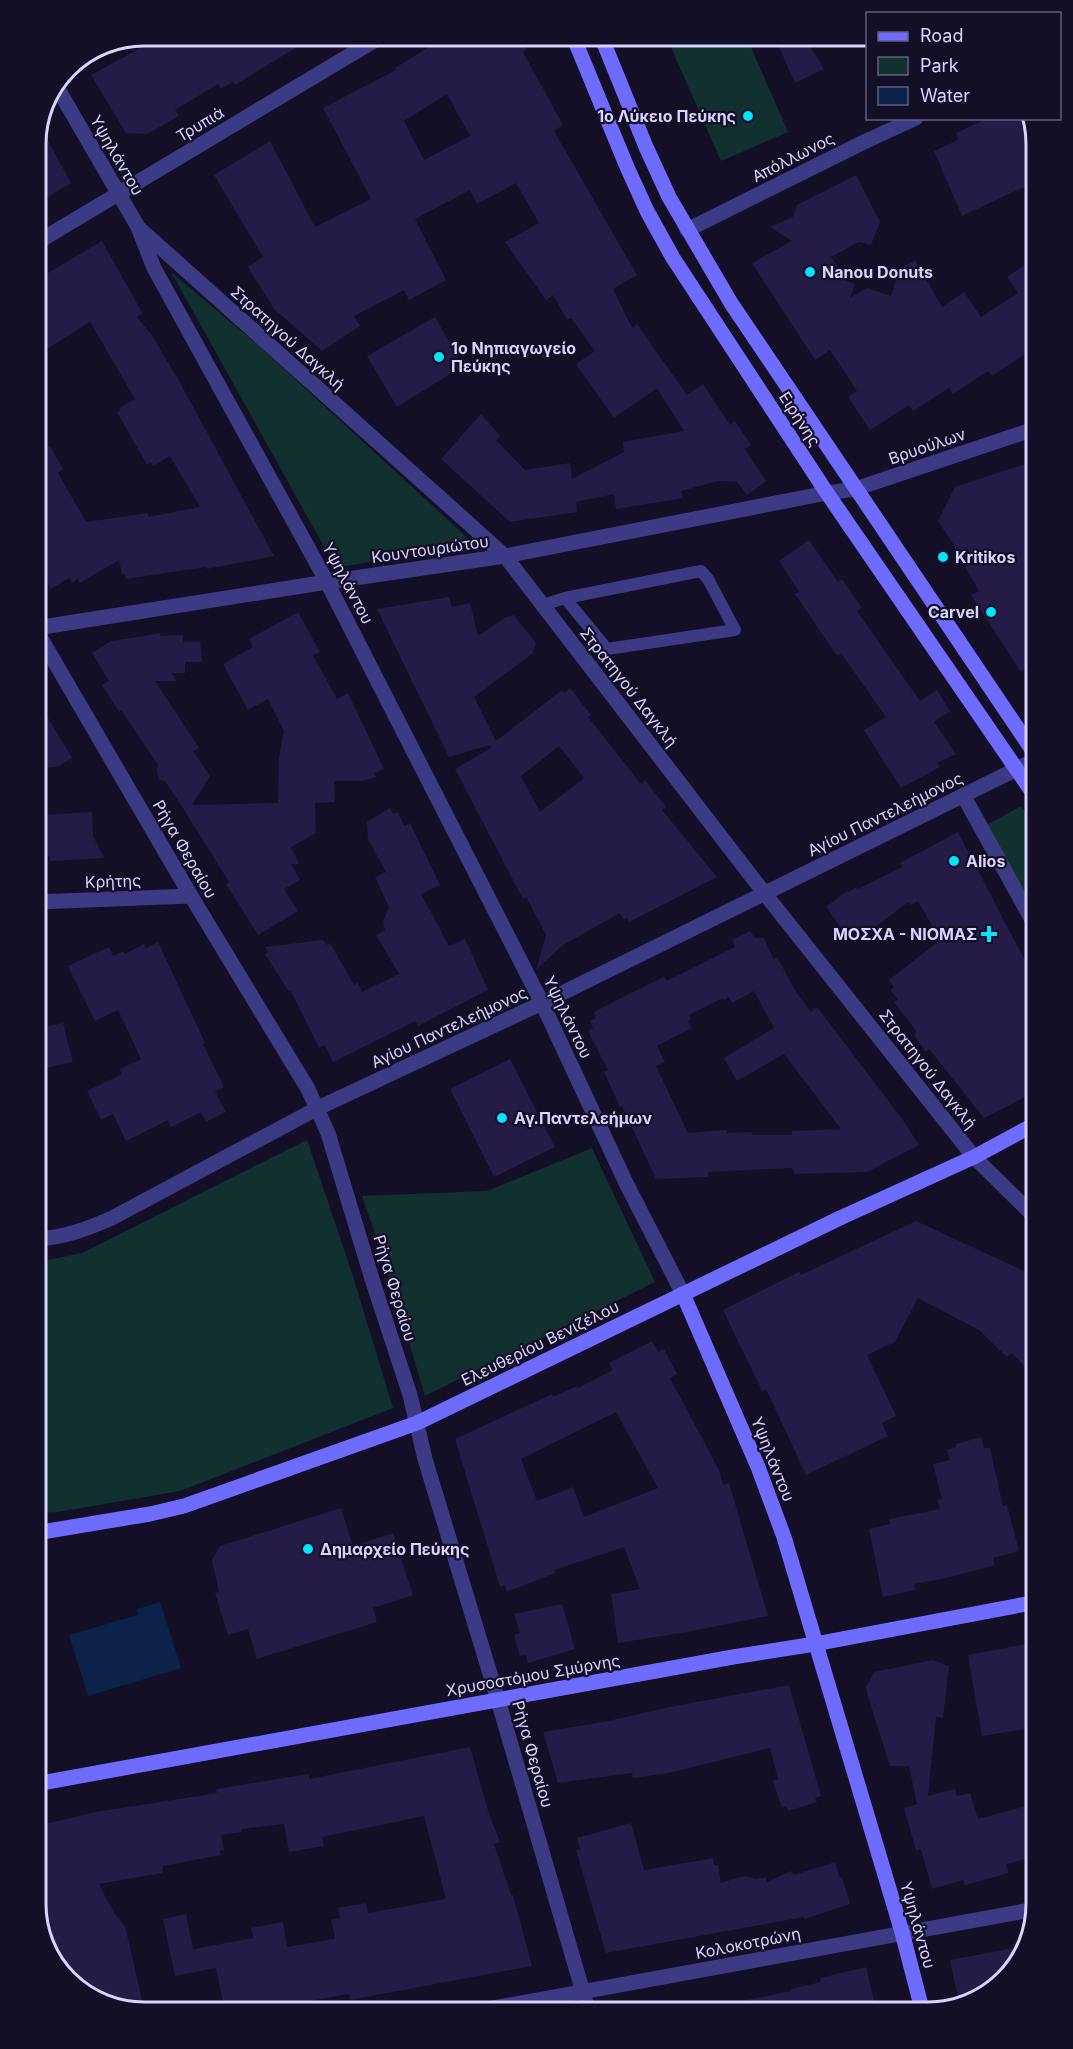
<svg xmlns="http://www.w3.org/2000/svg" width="1073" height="2049" viewBox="0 0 1073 2049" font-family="Inter,sans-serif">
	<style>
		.green { fill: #12302f }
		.water { fill: #0c2248 }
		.building { fill: #241b47; fill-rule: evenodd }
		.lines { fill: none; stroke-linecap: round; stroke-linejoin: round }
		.lane { stroke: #3d3a85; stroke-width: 12 }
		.street { stroke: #3d3a85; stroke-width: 15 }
		.secondary { stroke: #6f6bff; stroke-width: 15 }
		.poi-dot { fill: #00e5ff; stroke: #130f26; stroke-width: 2 }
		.labels { text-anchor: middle; stroke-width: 4.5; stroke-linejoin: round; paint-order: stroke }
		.poi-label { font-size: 16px; font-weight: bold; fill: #d9d4ff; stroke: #130f26; text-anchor: start }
		.street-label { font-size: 16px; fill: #d9d4ff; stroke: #130f26 }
		.rim { fill: none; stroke: #d9d4ff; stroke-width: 3 }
	</style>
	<rect width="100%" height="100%" fill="#130f26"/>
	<g class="green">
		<path d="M666,36H746L788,132L721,161Z"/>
		<path d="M171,272L258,345L473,543L336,568Z"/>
		<path d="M1021,806L1037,830V915L987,825Z"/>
		<path d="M307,1140L352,1273L393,1408L180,1491L58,1512L36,1513V1260L43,1261L82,1253Z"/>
		<path d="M592,1148L655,1282L425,1396L387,1268L362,1196L487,1191Z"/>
	</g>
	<path class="water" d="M160,1602L181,1668L88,1696L69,1635L138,1615L137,1609Z"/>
	<g class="building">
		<path d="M163,36H315L235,85L233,82L221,89L218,84L175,110L179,116L147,134L126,133L91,75Z"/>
		<path d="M447,36H521L526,50L523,52L563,125L554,131L637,275L613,289L632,328L637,324L687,395L703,384L730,425L735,421L751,445L745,449L766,481L747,495L737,482L718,481L681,491L683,498L616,509L614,494L576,502L577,512L510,522L441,459L481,414L500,436L496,440L525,470L570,463L572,479L624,452L623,442L684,431L657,388L614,418L576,364L595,351L571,318L567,320L553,295L546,300L505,242L539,223L516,183L477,204L470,190L415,219L446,280L409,300L404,290L354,316L360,326L322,351L274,309L248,267L263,257L214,175L270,141L315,227L371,199L323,108L396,70L395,68ZM447,94L470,136L424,160L404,121Z"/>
		<path d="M774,36H804L824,69L795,83Z"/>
		<path d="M988,118H1032L1037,144V181L962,216L934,151L958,140L956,133Z"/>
		<path d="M41,128L71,183L36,204V138Z"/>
		<path d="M856,175L880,222L871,245L859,242L831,257L847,281L855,284L850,298L867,288L891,296L900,269L915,260L942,307L964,292L981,317L1018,293L1007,277L1037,257V346L992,376L988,371L953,394L949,388L913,411L909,405L870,430L848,397L857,391L830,350L815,360L752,263L792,241L770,227L793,217L797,205Z"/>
		<path d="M102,241L143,314L137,317L151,334L178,379L274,556L207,569L206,567L126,579L125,574H122L119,560L80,583L77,579L72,583L69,578L51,589L36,565V436L44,449L50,446L63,469L58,473L86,522L148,513V517L200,507L170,456L153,466L151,462L147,465L117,412L120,410L119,408L135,399L90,322L45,350L36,337V280Z"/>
		<path d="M435,317L463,366L397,407L367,356Z"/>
		<path d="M1037,460V664L1021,672L971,595L979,591L965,567L968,566L938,521L955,487Z"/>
		<path d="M809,540L838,582L842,579L862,608L857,611L920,701L937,690L950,711L934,722L956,754L937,763L940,767L901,788L864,730L886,717L841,653L837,656L795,594L799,592L779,561Z"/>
		<path d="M449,597L452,607L470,603L478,636L506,617L514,615L536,643L532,654L474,697L496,741L562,690L564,693L570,688L591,715L588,717L641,784L645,780L666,807L662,810L717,877L629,922L627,918L624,920L620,913L563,945L536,970L546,935L526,897L523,899L455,769L491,748L490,745L449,757L377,609ZM559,746L584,778L540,812L521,776Z"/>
		<path d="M298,612L320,652L313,655L337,699L348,693L384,769L374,773L376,777L362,781H334L335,802L315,803L316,833L291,847L299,864H291L300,880L284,889L298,911L258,935L226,884L229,882L181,805L165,781L159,780L157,771L158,765L121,710L119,712L102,685L109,681L92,653L111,641L161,633L160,636L183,635V642L200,641L202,662H185V673H172L176,681H155L199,748L193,751L210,776L192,805L278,803L279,757L284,731L268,699L248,710L223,664L253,647L249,639Z"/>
		<path d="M36,698L72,758L59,766L36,770Z"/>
		<path d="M390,808L393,814L398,812L404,826L410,823L440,885L421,894L449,946L465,939L488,990L418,1026L415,1021L333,1062L325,1045L319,1048L291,991L289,992L265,954L268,952L265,947L323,940L326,945L330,943L354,985L358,983L362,992L399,974L376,935L385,930L383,922L389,907L375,877L386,872L368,839L367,822Z"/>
		<path d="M92,812L93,836L104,858L50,861V856L46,857L44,815Z"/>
		<path d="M958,832L1037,984V1089L1033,1093L984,1118L929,1049L926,1052L914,1035L917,1032L894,1002L898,999L890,990L894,987L889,980L940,940L918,901L910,905L908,902L866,934L860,926L847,936L826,907L847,891L849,892L856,887L858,889L902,867L900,863Z"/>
		<path d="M750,931L755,938H764L774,960L777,957L796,992L811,1012L817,1007L903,1120L919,1145L867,1172L794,1174L793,1169L789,1168L709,1172L708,1177L656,1179L622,1106L620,1107L604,1072L608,1070L588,1031L593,1028L590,1021L596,1018L594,1012L629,994L664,977L667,981L735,947L732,940ZM754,991L774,1028L724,1058L737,1081L784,1054L841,1129L792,1131V1135H752V1132L727,1133V1130L688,1133L656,1066L665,1062L657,1046L692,1028L688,1021L691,1019L689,1015L723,998L724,1000L729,997L732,1003Z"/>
		<path d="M158,942L205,1043L203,1044L224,1087L215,1091L226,1112L206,1122L201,1112L171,1127L168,1120L126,1141L113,1114L101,1120L87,1091L122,1074L119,1069L141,1059L118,1010L95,1021L68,966L109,947L113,956L124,951L125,954L144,944L146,948Z"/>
		<path d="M63,1023L73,1062L36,1070V1029Z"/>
		<path d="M510,1059L555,1147L494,1177L450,1089Z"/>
		<path d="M916,1221L1037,1277V1380L1012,1353L1007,1357L979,1330L918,1298L895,1342L867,1355L896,1416L882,1423L888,1436L806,1475L766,1389L762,1391L723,1310L799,1272L801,1275Z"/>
		<path d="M652,1341L658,1352L664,1349L677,1374L670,1378L719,1470L723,1485L729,1483L768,1616L687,1632L618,1643L611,1594L640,1589L624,1547L554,1570L555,1573L507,1592L505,1585L500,1587L455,1439L552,1394L553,1397L577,1386L578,1388L613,1370L609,1363ZM616,1412L658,1488L584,1517L573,1487L537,1501L521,1459Z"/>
		<path d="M981,1437L984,1448H990L1003,1506L1007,1505L1019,1551L993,1558L995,1565L951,1577L914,1584L915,1590L883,1597L869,1529L890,1524L889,1519L940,1509L937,1500L942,1499L933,1464L950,1460L947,1450L956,1447V1444Z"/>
		<path d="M341,1508L353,1546L393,1533L413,1595L373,1608L377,1622L257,1659L248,1629L228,1635L215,1593L219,1592L212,1560L220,1546Z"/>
		<path d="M562,1604L575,1649L528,1663L526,1655L520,1656L514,1635L520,1633L514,1614Z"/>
		<path d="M1037,1642V1727L982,1736L968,1655Z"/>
		<path d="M933,1660L949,1666L943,1718L936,1717L928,1796L955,1789L957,1796L970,1793L978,1819L1037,1803V1856L1006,1864L1009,1873L965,1885L963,1880L932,1889L921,1849L916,1850L904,1808L917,1804L909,1766H890L867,1693L866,1687L874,1672Z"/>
		<path d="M789,1685L821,1796L815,1798L817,1802L788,1811L786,1806L782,1808L773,1781L778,1779L770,1748L669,1773L633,1778L632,1773L558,1783L543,1732L608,1721L670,1707Z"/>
		<path d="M470,1747L489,1814L500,1842L494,1844L511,1895H513L532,1966L350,2000L349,1994L265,2009V2013H225L216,1968L175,1976L163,1919L186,1914L193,1949L253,1938L251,1928L283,1922L287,1947L335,1939L331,1920L340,1918L338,1908L366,1903L368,1913L446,1899L424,1816L322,1837L324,1846L289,1852L284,1824L242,1829L241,1832L221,1835L224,1850L220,1851L221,1855L163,1866L162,1873L99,1884L114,1913L125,1926L145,2013H138L84,1995L52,1955L36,1898V1826L96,1812L217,1793L216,1789L309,1774V1779Z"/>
		<path d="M631,1823L644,1870L713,1858L714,1865H718L721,1883L744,1876L757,1879L766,1877L767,1882L791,1871L794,1875L835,1862L840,1878L842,1877L850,1904L804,1919V1917L606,1953L576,1850L580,1849L577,1838Z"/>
		<path d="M1024,1946L1019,1965L970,2005L960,2007L950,1960Z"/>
		<path d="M866,1967L877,2013H734L733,2003L791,1991L790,1989L821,1982L820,1978Z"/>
	</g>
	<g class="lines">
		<path class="lane" d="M543,605L565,598L607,649L735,630L708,579L701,571L565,598"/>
		<g class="street">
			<path d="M58,89L138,227L154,268L327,582L542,1003L626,1183L683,1294"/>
			<path d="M140,229L505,556L765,894L974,1157L1037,1219"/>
			<path d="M687,230L864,142L916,118"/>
			<path d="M36,243L382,36"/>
			<path d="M36,628L327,582L505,556L827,493L855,489L1037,428"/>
			<path d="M36,630L191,896L308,1089L328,1133L372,1279L410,1395L425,1459L498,1700L589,2013"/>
			<path d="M963,795L1037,929"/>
			<path d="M36,902L191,896"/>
			<path d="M36,1239C63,1238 87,1229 112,1218L318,1108L542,1003L1037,759"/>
			<path d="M466,2013L1036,1909"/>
		</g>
		<g class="secondary">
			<path d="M573,36L627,167L647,211L673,258L827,493L1037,799"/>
			<path d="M601,36L646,147L669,197L731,303L1037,757"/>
			<path d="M683,1294L758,1467L784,1537L902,1932L923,2013"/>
			<path d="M36,1533L150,1514L184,1506L417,1423L840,1218L974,1157L1037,1123"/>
			<path d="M36,1784L733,1657L815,1644L1037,1602"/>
		</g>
	</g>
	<g class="poi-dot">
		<circle cx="748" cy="116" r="6"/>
		<circle cx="810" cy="272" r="6"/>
		<circle cx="439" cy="357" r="6"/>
		<circle cx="943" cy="557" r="6"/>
		<circle cx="991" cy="612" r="6"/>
		<circle cx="954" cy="861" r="6"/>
		<path d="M986 925h6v6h6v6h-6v6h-6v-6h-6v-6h6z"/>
		<circle cx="502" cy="1118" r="6"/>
		<circle cx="308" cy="1549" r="6"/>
	</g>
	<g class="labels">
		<g class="poi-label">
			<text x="736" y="122" text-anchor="end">1ο Λύκειο Πεύκης</text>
			<text x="822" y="278">Nanou Donuts</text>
			<text x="451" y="354">1ο Νηπιαγωγείο<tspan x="451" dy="18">Πεύκης</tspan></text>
			<text x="955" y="563">Kritikos</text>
			<text x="979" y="618" text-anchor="end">Carvel</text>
			<text x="966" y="867">Alios</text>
			<text x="977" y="940" text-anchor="end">ΜΟΣΧΑ - ΝΙΟΜΑΣ</text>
			<text x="514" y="1124">Αγ.Παντελεήμων</text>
			<text x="320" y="1555">Δημαρχείο Πεύκης</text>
		</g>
		<g class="street-label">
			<text transform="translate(200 124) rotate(-31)" y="6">Τρυπιά</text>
			<text transform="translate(117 155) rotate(60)" y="6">Υψηλάντου</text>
			<text transform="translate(793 157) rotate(-27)" y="6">Απόλλωνος</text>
			<text transform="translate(288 338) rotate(42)" y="6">Στρατηγού Δαγκλή</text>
			<text transform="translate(800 419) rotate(57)" y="6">Ειρήνης</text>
			<text transform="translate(927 446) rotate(-19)" y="6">Βρυούλων</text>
			<text transform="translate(430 549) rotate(-8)" y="6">Κουντουριώτου</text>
			<text transform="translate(348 583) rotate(62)" y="6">Υψηλάντου</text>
			<text transform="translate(629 687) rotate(52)" y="6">Στρατηγού Δαγκλή</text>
			<text transform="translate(885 814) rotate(-26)" y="6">Αγίου Παντελεήμονος</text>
			<text transform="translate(185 849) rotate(60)" y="6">Ρήγα Φεραίου</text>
			<text transform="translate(113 881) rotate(-2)" y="6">Κρήτης</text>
			<text transform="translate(568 1017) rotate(64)" y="6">Υψηλάντου</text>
			<text transform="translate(449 1027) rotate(-25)" y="6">Αγίου Παντελεήμονος</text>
			<text transform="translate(928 1069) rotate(52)" y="6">Στρατηγού Δαγκλή</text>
			<text transform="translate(395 1288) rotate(73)" y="6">Ρήγα Φεραίου</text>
			<text transform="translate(540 1343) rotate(-26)" y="6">Ελευθερίου Βενιζέλου</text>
			<text transform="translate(773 1459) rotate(68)" y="6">Υψηλάντου</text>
			<text transform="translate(533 1675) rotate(-10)" y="6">Χρυσοστόμου Σμύρνης</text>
			<text transform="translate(533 1754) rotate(74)" y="6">Ρήγα Φεραίου</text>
			<text transform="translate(918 1925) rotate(74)" y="6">Υψηλάντου</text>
			<text transform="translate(748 1943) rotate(-11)" y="6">Κολοκοτρώνη</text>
		</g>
	</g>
	<path d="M0 0H1073V2049H0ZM144 46H928A98 98 0 0 1 1026 144V1904A98 98 0 0 1 928 2002H144A98 98 0 0 1 46 1904V144A98 98 0 0 1 144 46Z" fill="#130f26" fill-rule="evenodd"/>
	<path class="rim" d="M144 46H928A98 98 0 0 1 1026 144V1904A98 98 0 0 1 928 2002H144A98 98 0 0 1 46 1904V144A98 98 0 0 1 144 46Z"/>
	<rect x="866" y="12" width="195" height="108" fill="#130f26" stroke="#625e7d" stroke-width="1.5"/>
	<rect x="878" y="32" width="30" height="9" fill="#6f6bff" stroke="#625e7d" stroke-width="1.5"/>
	<text x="920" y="42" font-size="18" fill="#d9d4ff">Road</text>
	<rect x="878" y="57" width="30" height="18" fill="#12302f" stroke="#625e7d" stroke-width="1.5"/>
	<text x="920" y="72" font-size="18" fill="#d9d4ff">Park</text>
	<rect x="878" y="87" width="30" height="18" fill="#0c2248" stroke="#625e7d" stroke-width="1.5"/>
	<text x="920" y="102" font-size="18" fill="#d9d4ff">Water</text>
</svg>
